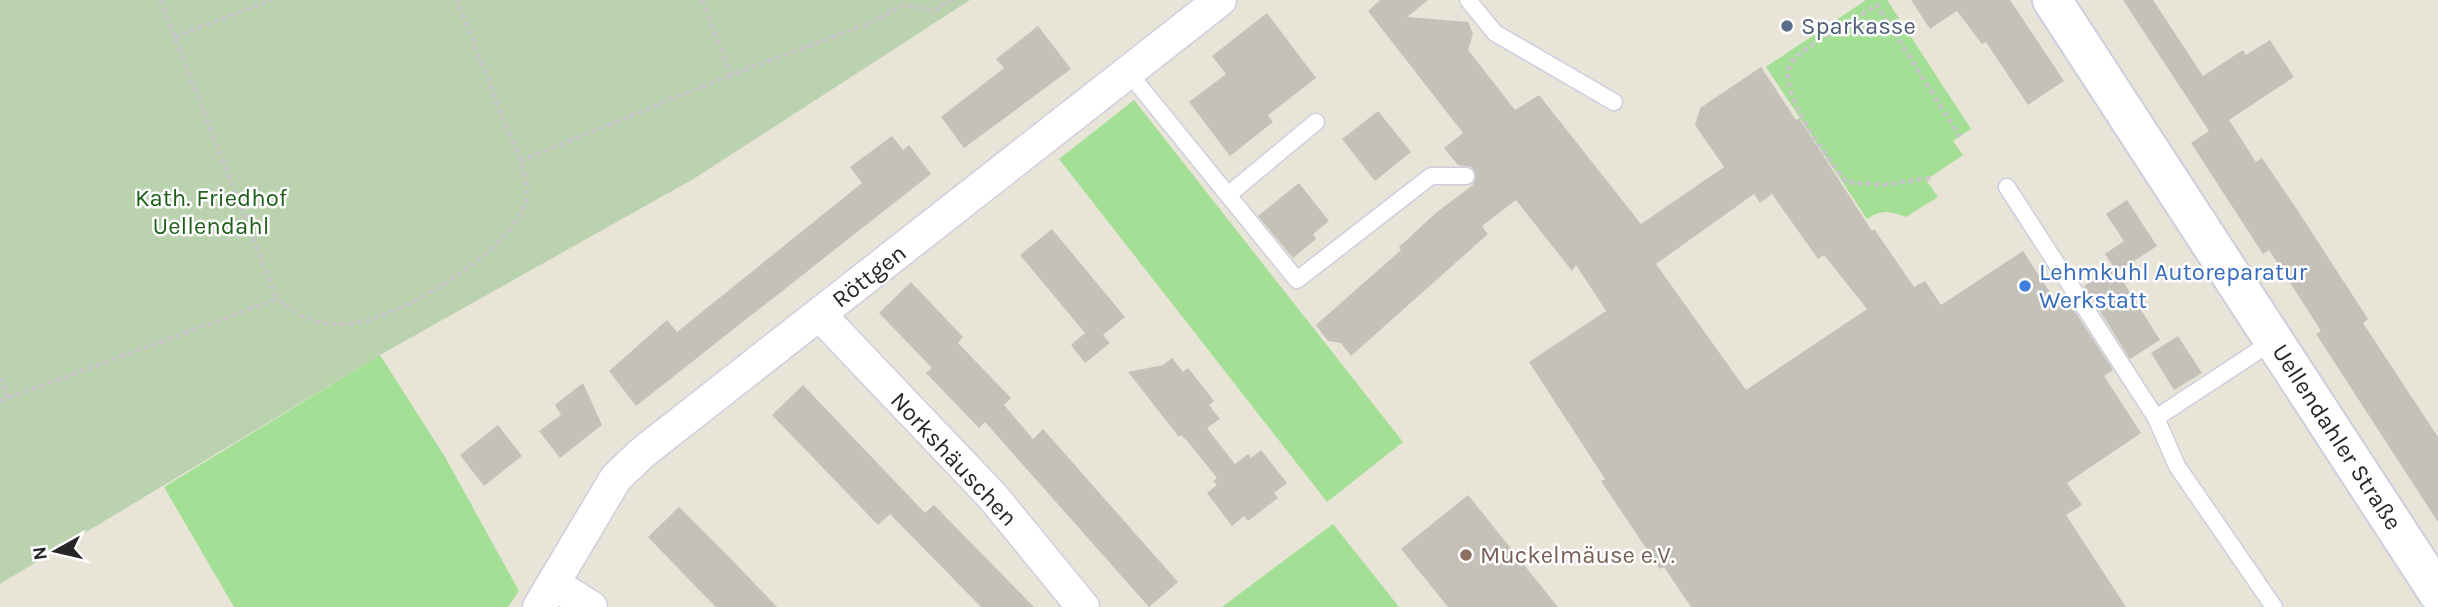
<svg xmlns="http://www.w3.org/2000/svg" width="2438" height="607" viewBox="0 0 2438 607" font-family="Karla,sans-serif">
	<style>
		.green { fill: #a3df95 }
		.cemetery { fill: #bbd2af }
		.building { fill: #c4c1b8; fill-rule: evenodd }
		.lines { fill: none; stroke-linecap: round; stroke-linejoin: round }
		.service-casing { stroke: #cdcedf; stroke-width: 19 }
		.minor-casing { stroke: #cdcedf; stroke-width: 35 }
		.secondary-casing { stroke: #cdcedf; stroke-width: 42 }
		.path { stroke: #c7c7c7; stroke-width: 4.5; stroke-dasharray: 5 3.5; stroke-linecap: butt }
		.service { stroke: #fff; stroke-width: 16 }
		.minor { stroke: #fff; stroke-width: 32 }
		.secondary { stroke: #fff; stroke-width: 38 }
		.service-dot { fill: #5c6f8a; stroke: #fff; stroke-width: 2.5 }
		.shop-dot { fill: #3f7fe0; stroke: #fff; stroke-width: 2.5 }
		.education-dot { fill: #8d6e63; stroke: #fff; stroke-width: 2.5 }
		.labels { text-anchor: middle; stroke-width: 5; stroke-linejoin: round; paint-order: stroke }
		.service-label { font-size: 24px; fill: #4e5e75; stroke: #fff; text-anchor: start }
		.park-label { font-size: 24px; fill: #1f5f1b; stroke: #fff }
		.shop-label { font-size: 24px; fill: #366cbe; stroke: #fff; text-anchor: start }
		.street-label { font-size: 24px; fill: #262626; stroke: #fff }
		.education-label { font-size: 24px; fill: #785e54; stroke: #fff; text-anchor: start }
	</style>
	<rect width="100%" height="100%" fill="#e9e4d8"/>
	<g class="green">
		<path d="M1866,0H1887L1971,129L1953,141L1963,155L1926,180L1938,197L1906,217C1890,211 1882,209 1867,219L1766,67Z"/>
		<path d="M1134,100L1403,442L1327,502L1059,159Z"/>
		<path d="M380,355L445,457L519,591L508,607H234L164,487Z"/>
		<path d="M1333,524L1399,607H1222Z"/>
	</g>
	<path class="cemetery" d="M0,0H970L695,178L380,355L0,584Z"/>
	<g class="building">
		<path d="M1380,0H1428L1407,17L1468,22L1473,34L1468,50L1515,110L1539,95L1641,224L1724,167L1695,125L1700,108L1761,67L1796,120L1799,118L1872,231L1874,229L1914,287L1925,281L1941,305L2023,251L2057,303L2066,298L2113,370L2104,376L2141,433L2067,483L2082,505L2066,515L2126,607H1691L1664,567L1660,569L1601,481L1605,479L1529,362L1606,311L1576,265L1572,271L1516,200L1482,226L1488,234L1351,356L1341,343L1328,341L1316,325L1401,250L1399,247L1437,212L1473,185L1476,177L1472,167L1458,165L1444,148L1463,133L1368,11ZM1754,194L1760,203L1772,194L1818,259L1824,255L1867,309L1746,390L1656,264Z"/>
		<path d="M1911,0H2010L2064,81L2028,105L1986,42L1982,44L1957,11L1930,29Z"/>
		<path d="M2123,0H2153L2203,76L2243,50L2246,55L2270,40L2294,77L2229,120L2256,162L2262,158L2298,211L2368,319L2363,323L2438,437V522L2316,334L2321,331L2269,250L2263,254L2191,143L2209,131Z"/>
		<path d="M1267,13L1316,78L1268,115L1273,122L1230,156L1189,102L1226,74L1212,56Z"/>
		<path d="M1038,26L1071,69L964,148L941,117L1004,68L996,59Z"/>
		<path d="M1378,111L1411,152L1375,181L1342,139Z"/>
		<path d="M892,136L903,150L909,145L931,174L636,406L609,371L667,320L677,332L862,183L850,167Z"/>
		<path d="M1299,183L1329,221L1313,234L1316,239L1293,258L1258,216Z"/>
		<path d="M2127,200L2157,246L2117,272L2105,254L2124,241L2106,214Z"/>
		<path d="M1052,229L1125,317L1103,335L1110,343L1085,363L1071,345L1085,333L1020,255Z"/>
		<path d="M2114,267L2160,340L2130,359L2084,286Z"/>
		<path d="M911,282L963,337L958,343L1011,398L1004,405L1033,439L1043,429L1178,582L1149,607L985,422L979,428L926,373L932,368L879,313Z"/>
		<path d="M2178,336L2202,373L2174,390L2151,353Z"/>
		<path d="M1172,358L1183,372L1188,368L1214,401L1209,405L1220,419L1207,428L1235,464L1248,454L1251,458L1261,450L1287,483L1274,493L1278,498L1248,521L1244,516L1232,526L1207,493L1217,485L1213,481L1217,478L1189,443L1181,435L1179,437L1128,372L1163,365Z"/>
		<path d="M583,383L602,425L560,458L539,431L561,415L555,405Z"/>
		<path d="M803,385L925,513L934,505L1034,607H981L890,514L878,525L772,415Z"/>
		<path d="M498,425L522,456L484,486L460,455Z"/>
		<path d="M1468,495L1558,607H1448L1401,549Z"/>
		<path d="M679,507L733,561L777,607H716L701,592L648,537Z"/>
	</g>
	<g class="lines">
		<defs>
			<g id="service">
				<path d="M1468,0L1495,33L1614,102"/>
				<path d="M1128,72L1297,280L1431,176H1466"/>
				<path d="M2007,187L2156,418L2177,466L2274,607"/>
				<path d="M1228,195L1316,122"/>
				<path d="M2156,418L2273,341"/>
			</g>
			<g id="minor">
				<path d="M820,315L993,497L1083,607"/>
				<path d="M554,584L591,607"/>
				<path d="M539,607L616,478L642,453L1220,0"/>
			</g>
			<path id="secondary" d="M2052,0L2438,593"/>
		</defs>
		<use href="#service" class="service-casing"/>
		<use href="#minor" class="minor-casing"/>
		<use href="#secondary" class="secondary-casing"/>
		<g class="path">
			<path d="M160,0L277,299C301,317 313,324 344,324C392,325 532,242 527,189C525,165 512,141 503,119C488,79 472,40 457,0"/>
			<path d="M702,0L731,75L873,22L902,5L935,10L951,0"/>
			<path d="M174,37L272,0"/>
			<path d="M520,161L731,75"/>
			<path d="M1930,178L1884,185L1846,182C1830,160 1774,89 1791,63C1801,48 1859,17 1877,5L1960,137"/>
			<path d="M0,377L8,398"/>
			<path d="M0,401L277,299"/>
		</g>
		<use href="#service" class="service"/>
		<use href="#minor" class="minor"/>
		<use href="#secondary" class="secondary"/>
	</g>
	<circle class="service-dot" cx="1787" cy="26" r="7"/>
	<circle class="shop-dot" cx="2025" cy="286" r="7"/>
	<circle class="education-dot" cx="1466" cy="555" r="7"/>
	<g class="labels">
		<g class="service-label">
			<text x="1801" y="34">Sparkasse</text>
		</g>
		<g class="park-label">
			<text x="211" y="206">Kath. Friedhof<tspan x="211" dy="28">Uellendahl</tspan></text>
		</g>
		<g class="shop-label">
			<text x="2039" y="280">Lehmkuhl Autoreparatur<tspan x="2039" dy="28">Werkstatt</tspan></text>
		</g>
		<g class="street-label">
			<text transform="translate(869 276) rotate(-38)" y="8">Röttgen</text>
			<text transform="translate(2337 437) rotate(57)" y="8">Uellendahler Straße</text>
			<text transform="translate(954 459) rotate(47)" y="8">Norkshäuschen</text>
		</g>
		<g class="education-label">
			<text x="1480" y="563">Muckelmäuse e.V.</text>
		</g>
	</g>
	<g transform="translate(56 551) rotate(262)" stroke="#ffffff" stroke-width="5" paint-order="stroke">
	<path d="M0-5L12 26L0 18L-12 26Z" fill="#262626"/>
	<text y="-10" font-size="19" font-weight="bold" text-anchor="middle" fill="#262626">N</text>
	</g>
</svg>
